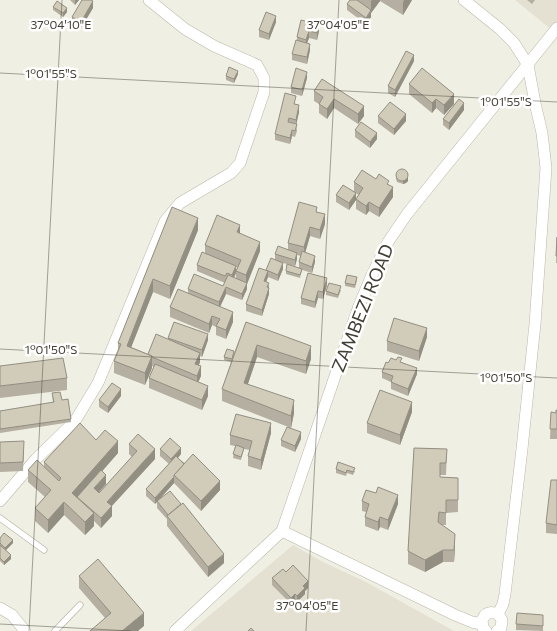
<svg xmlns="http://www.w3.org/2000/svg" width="557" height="631" viewBox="0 0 557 631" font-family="Commissioner,sans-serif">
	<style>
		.residential { fill: #e4e1d2 }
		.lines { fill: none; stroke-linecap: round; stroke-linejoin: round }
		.service-casing { stroke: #bbb7a7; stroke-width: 7 }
		.minor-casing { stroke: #bbb7a7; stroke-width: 12 }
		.service { stroke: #fff; stroke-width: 5.5 }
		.minor { stroke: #fff; stroke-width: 11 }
		.wall { fill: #b4afa0; fill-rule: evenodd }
		.shaded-wall { fill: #928f82 }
		.building { fill: #d1ccba; stroke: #928f82 }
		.ticks { fill: none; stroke: #423f34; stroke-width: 1; stroke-opacity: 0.45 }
		.labels { text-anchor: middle; stroke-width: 5; stroke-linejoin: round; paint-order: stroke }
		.street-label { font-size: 18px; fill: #423f34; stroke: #fff }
		.ticks-label { font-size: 12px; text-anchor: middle; fill: #423f34; stroke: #fff; stroke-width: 5; stroke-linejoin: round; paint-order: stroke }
	</style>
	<rect width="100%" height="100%" fill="#f0efe3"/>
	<g class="residential">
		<path d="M515,0H557V25L552,30Z"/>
		<path d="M293,545L323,562L366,582L454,631H191Z"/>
	</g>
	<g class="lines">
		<defs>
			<g id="service">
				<path d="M0,518L44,550"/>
				<path d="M55,631L80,605"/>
			</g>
			<g id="minor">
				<path d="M464,0L500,29L514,43L528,65L535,103L542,133L546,168L535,324L522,449L505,594L503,604L498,614"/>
				<path d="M0,501L36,459L75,421L98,383L165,221L180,203L231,173L240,163L264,92V78L257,65L214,46L185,29L149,0"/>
				<path d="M282,531L359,306L372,275L388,242L407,214L557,28"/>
				<path d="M0,608L12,615L25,631"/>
				<path d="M175,631L282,531L455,615L472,622L482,624"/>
				<path d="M486,631L483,628L482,620C485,613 490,611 498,614L502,620L501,628L497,631"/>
			</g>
		</defs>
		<use href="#service" class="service-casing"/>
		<use href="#minor" class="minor-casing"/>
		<use href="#service" class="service"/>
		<use href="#minor" class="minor"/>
	</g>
	<g class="wall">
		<path d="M70,0H79L75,5Z"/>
		<path d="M350,0H412L403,15L380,1L371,13V17L366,24L347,10V4Z"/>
		<path d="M527,0H535L532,4Z"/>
		<path d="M53,7L67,12L63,17L53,10Z"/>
		<path d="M93,8L81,28L72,23V17Z"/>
		<path d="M301,20L319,31L317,40L309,38L307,43L310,50L307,64L292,60V54L297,40V37Z"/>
		<path d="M276,22L269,40L259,37V30Z"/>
		<path d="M414,61L395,97L388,93V86Z"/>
		<path d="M238,74L234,83L226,80V76Z"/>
		<path d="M307,78L302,96L291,93V87Z"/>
		<path d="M322,79L364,116L358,124L334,108L327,119L319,113V104L314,101V91Z"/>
		<path d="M409,84L454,104L444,115L436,108L432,113L409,94Z"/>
		<path d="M296,102L295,104L299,112L296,124L297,131L295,137L292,136L290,144L275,140V134Z"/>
		<path d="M464,110L449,130L443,125V119Z"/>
		<path d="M378,116L406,121L394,135L378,123Z"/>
		<path d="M355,130L377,139L370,148L355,137Z"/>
		<path d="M396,176L408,181L406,183L403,184L397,182L396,179Z"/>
		<path d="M376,179L389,185L393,197L379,217L369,211L366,215L356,209V199L359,195L354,192V182Z"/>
		<path d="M336,195L356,200L349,210L336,202Z"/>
		<path d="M172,207L198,230L170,299L153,292L131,347L148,354L168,339V338L208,340L202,357L200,356V362L199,365L201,376L198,382L208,396L202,410L149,388V378L154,367L152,366V368L145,385L114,373V361L118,352V343Z"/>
		<path d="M317,212L325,224L320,239L310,236L305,252L315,262L312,273L302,270L300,278L286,274V271L299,268V262L301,256L297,255V259L295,266L283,263V269L278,281L268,277L266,282L269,288V294L262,316L246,311V304L275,259V254L288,250V243Z"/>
		<path d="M240,233L260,251L247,284V289L242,300L226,294L220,307L233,322L226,339L216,335V327L212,325L209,333L170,317V307L188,293V289L223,286L225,283L197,271V265L205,254V245ZM236,267L238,268L236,271V279L234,278L236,273Z"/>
		<path d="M557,237V263H556Z"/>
		<path d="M357,280L355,288L345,286V283Z"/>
		<path d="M327,285L323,299L318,298L315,308L301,304V298Z"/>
		<path d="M341,290L338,298L326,295V291Z"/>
		<path d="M246,322L311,359L306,374L257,357L248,384L294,413L291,428L222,401V389L231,362L224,360V357L234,353Z"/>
		<path d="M427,337L419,361L387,351V341Z"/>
		<path d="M402,362L417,374L408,396L391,389V382L382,378V372L388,363Z"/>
		<path d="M0,366L67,378V390L0,398Z"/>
		<path d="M52,393L62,400L71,419V422L0,433V411L53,403Z"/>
		<path d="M121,396L108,413L99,407V400Z"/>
		<path d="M557,410V439H550L551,412L556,413Z"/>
		<path d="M412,412L400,445L367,433V423Z"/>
		<path d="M271,433L261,470L248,466V456L250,450L244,449L241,460L233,458L235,446L230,445V435Z"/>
		<path d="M301,439L295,452L281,446V440Z"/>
		<path d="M96,440L118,453L102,471L106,484L99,493L132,457L129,454V444L155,459L112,506V516L101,528L94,521V526L85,535L64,515L48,533L35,521V508L45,497L28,482V470L44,467V462Z"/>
		<path d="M0,442L24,451L23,471L0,472Z"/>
		<path d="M414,448L447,449L446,475H440V477L458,478V512L446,513V525H442L455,546L454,562H443L425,572L408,564V551Z"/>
		<path d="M160,449L181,454L178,458L220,490L201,511L174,483L159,500L224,563L208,577L167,526V519L157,508V502L155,504L146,496V489L169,464L160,456Z"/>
		<path d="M338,462L355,471L353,475L347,473L346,476L336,473V469Z"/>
		<path d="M557,480V534L546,533V523Z"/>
		<path d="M362,501L398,504L388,530L380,527L378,531L365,526V517L366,512L362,511Z"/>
		<path d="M0,538L13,543L6,550L11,559L4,565L0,561Z"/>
		<path d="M286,572L308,588L305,591V594L297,602L295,600L291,604L272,585V578Z"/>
		<path d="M79,576L144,626L105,618L79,588Z"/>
		<path d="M543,621V631L516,630V624Z"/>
	</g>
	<g class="shaded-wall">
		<path d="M75,0H79L75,5Z"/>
		<path d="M372,0H380V1L371,13V17L366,24V18L371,11V1Z"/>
		<path d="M404,0H412L403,15V3Z"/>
		<path d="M93,1V8L81,28V22Z"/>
		<path d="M67,8V12L63,17V13Z"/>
		<path d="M276,16V22L269,40V34Z"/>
		<path d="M319,25V31L317,40V33Z"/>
		<path d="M309,31V38L306,46V40Z"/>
		<path d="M310,44V50L307,64V57Z"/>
		<path d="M414,55V61L395,97V90Z"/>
		<path d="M238,71V74L234,83V79Z"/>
		<path d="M307,72V78L302,96V90Z"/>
		<path d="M454,94V104L444,115V105Z"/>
		<path d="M334,99V108L327,119V109Z"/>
		<path d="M436,99V108L432,113V103Z"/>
		<path d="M464,103V110L449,130V123Z"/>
		<path d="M299,105V112L296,126V120Z"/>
		<path d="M364,106V116L358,124V114Z"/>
		<path d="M406,114V121L394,135V129Z"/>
		<path d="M292,130V136L290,144V138Z"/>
		<path d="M377,133V139L370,148V142Z"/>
		<path d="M408,177V181L406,183L403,184V181Z"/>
		<path d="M393,187V197L379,217V208Z"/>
		<path d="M356,193V200L349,210V203Z"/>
		<path d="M369,202V211L366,215V206Z"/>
		<path d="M325,214V224L320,239V230Z"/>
		<path d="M198,218V230L170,299V286Z"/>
		<path d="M240,225V235L237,232Z"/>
		<path d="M310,227V236L304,257V247Z"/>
		<path d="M260,242V251L247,284V289L242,300V294L246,284V275Z"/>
		<path d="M297,253V259L295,266V260Z"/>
		<path d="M315,256V262L312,273V267Z"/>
		<path d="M283,263V269L278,281V275Z"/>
		<path d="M236,266V273L232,282V275Z"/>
		<path d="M268,271V277L264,288V281Z"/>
		<path d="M327,278V285L323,299V292Z"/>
		<path d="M153,279V292L127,358V346Z"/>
		<path d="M269,283V294L262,316V310Z"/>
		<path d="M226,287V294L219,309V302Z"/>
		<path d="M318,291V298L315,308V302Z"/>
		<path d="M233,312V322L226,339V330Z"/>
		<path d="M212,316V325L209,333V324Z"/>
		<path d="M427,328V337L419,361V351Z"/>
		<path d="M208,334V340L202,357V350Z"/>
		<path d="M257,345V357L244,395V383Z"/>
		<path d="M311,346V359L306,374V361Z"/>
		<path d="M200,353V362L195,373V364Z"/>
		<path d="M152,356V368L145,385V373Z"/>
		<path d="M201,366V376L197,385V376Z"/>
		<path d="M417,368V374L408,396V389Z"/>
		<path d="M208,386V396L202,410V400Z"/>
		<path d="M121,389V396L108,413V407Z"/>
		<path d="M294,400V413L291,428V416Z"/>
		<path d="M412,402V412L400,445V435Z"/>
		<path d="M271,423V433L261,470V460Z"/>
		<path d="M301,432V439L295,452V446Z"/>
		<path d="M118,441V453L77,500L72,493Z"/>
		<path d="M181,448V454L171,466V459Z"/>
		<path d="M155,449V459L107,511V502Z"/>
		<path d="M106,475V484L94,497V488Z"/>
		<path d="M174,477V483L155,504V498Z"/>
		<path d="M220,481V490L201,511V501Z"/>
		<path d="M398,495V504L388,530V520Z"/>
		<path d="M64,502V515L48,533V520Z"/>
		<path d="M112,506V516L101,528V518Z"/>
		<path d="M94,513V526L85,535V522Z"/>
		<path d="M380,517V527L378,531V522Z"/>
		<path d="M455,534V546L454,562V550Z"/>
		<path d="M13,540V543L5,551V548Z"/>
		<path d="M443,550V562L425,572V560Z"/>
		<path d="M224,554V563L208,577V567Z"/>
		<path d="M11,555V559L4,565V562Z"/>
		<path d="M308,581V588L305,591V594L297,602V596L303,586Z"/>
		<path d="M295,594V600L291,604V598Z"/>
		<path d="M144,613V626L138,631H122Z"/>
	</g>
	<g class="building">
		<path d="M82,0H91L93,1L81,22L72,17Z"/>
		<path d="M350,0H357L371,10L366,18L347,4Z"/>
		<path d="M57,1L67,8L63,13L53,7Z"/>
		<path d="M266,12L276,16L269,34L259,30Z"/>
		<path d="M301,20L319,25L317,33L309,31L306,40L297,37Z"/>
		<path d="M296,40L310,44L307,57L292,54Z"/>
		<path d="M406,51L414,55L395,90L388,86Z"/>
		<path d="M229,67L238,71L234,79L226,76Z"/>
		<path d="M296,68L307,72L302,90L291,87Z"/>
		<path d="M422,68L454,94L444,105L436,99L432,103L409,84Z"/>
		<path d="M322,79L364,106L358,114L334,99L327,109L319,104L323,97L314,91Z"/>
		<path d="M285,93L296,96L294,104L299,105L296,120L289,118L288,122L297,124L295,131L292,130L290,138L275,134Z"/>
		<path d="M459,99L464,103L449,123L443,119Z"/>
		<path d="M390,102L406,114L394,129L378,116Z"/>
		<path d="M361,122L377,133L370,142L355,130Z"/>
		<circle cx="402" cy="175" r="6"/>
		<path d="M362,170L376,179L379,174L389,181L387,184L393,187L379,208L369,202L366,206L356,199L363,188L354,182Z"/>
		<path d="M343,185L356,193L349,203L336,195Z"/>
		<path d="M299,202L317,207L316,212L325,214L320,230L310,227L304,247L288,243Z"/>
		<path d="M172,207L198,218L170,286L153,279L127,346L152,356L145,373L114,361L121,344L118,343Z"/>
		<path d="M217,215L240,225L237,232L260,242L246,275L236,271L241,260L205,245Z"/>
		<path d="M557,237V256H556Z"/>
		<path d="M278,246L297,253L295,260L275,254Z"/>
		<path d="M302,251L315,256L312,267L299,262Z"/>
		<path d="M202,252L236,266L232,275L227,273L225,276L197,265Z"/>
		<path d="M271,258L283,263L278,275L266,270Z"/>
		<path d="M287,264L302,269L300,275L286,271Z"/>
		<path d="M259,268L268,271L264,281L269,283L267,287L269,288L262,310L246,304Z"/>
		<path d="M308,273L327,278L323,292L318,291L315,302L301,298Z"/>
		<path d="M194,274L223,286L228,275L247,283L242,294L226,287L219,302L188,289Z"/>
		<path d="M347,275L357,277L355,285L345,283Z"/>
		<path d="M329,283L341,286L338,295L326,291Z"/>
		<path d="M178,289L233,312L226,330L216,326L220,319L212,316L209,324L170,307Z"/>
		<path d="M394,318L427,328L419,351L387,341Z"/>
		<path d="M174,322L208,334L202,350L168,338Z"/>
		<path d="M246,322L311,346L306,361L257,345L244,383L294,400L291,416L222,389Z"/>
		<path d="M156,334L200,353L195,364L201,366L197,376L152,357V356L148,354Z"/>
		<path d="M227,349L234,351L232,359L224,357Z"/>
		<path d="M398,357L402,358L400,362L417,368L408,389L391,382L393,376L382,372L386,362L388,363L391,358L396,360Z"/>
		<path d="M63,358L67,378L0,386V366Z"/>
		<path d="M155,364L208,386L202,400L149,378Z"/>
		<path d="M112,383L121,389L108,407L99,400Z"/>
		<path d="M380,390L412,402L400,435L367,423Z"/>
		<path d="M60,392L62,400L68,399L71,419L0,429V411L54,402L52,393Z"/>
		<path d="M556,410H557V429H550L551,412L556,413Z"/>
		<path d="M236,414L271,423L261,460L248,456L252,441L230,435Z"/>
		<path d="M80,423L96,440L105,430L118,441L72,493L94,513L85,522L64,502L48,520L35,508L51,490L28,470L37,460L59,481L61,478L44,462Z"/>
		<path d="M287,427L301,432L295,446L281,440Z"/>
		<path d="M138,434L155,449L107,502L112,506L101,518L77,497L101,470L106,475L94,488L99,493L137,451L129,444Z"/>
		<path d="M170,438L181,448L171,459L160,449Z"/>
		<path d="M24,441L23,462L0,463V442Z"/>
		<path d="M236,445L244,448L241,457L233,454Z"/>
		<path d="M414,448L447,449L446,463H440V477L458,478V500H446V513L439,512L438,522L455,534L454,550H443L425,560L408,551Z"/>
		<path d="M193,454L220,481L201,501L174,475Z"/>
		<path d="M176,456L184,464L174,475V477L155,498L146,489Z"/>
		<path d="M338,462L355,468L353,472L347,470L346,473L336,469Z"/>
		<path d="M551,480H557V525L546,523Z"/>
		<path d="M378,487L398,495L388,520L380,517L378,522L365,517L369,504L362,501L366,490L376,493Z"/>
		<path d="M170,491L181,504L168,515L157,501Z"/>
		<path d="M183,503L224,554L208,567L167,516Z"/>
		<path d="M4,533L13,540L5,548L0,543V538Z"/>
		<path d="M0,545L11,555L4,562L0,558Z"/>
		<path d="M98,559L144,613L122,631H90L111,613L79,576Z"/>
		<path d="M293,565L308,581L303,586L305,588L297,596L295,594L291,598L272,578L283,569L286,572Z"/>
		<path d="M517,613L543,615V626L516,624Z"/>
		<path d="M251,628L254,631H248Z"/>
	</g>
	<path class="ticks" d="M0,73L557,102M0,349L557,378M0,624L131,631M29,631L62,0M306,631L339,0"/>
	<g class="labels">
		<g class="street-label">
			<text transform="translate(363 308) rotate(-68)" y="6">ZAMBEZI ROAD</text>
		</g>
	</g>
	<g class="ticks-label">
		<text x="61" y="29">37°04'10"E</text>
		<text x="338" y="29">37°04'05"E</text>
		<text x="51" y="78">1°01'55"S</text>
		<text x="506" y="106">1°01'55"S</text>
		<text x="51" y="354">1°01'50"S</text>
		<text x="506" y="382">1°01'50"S</text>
		<text x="307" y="610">37°04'05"E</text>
	</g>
</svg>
